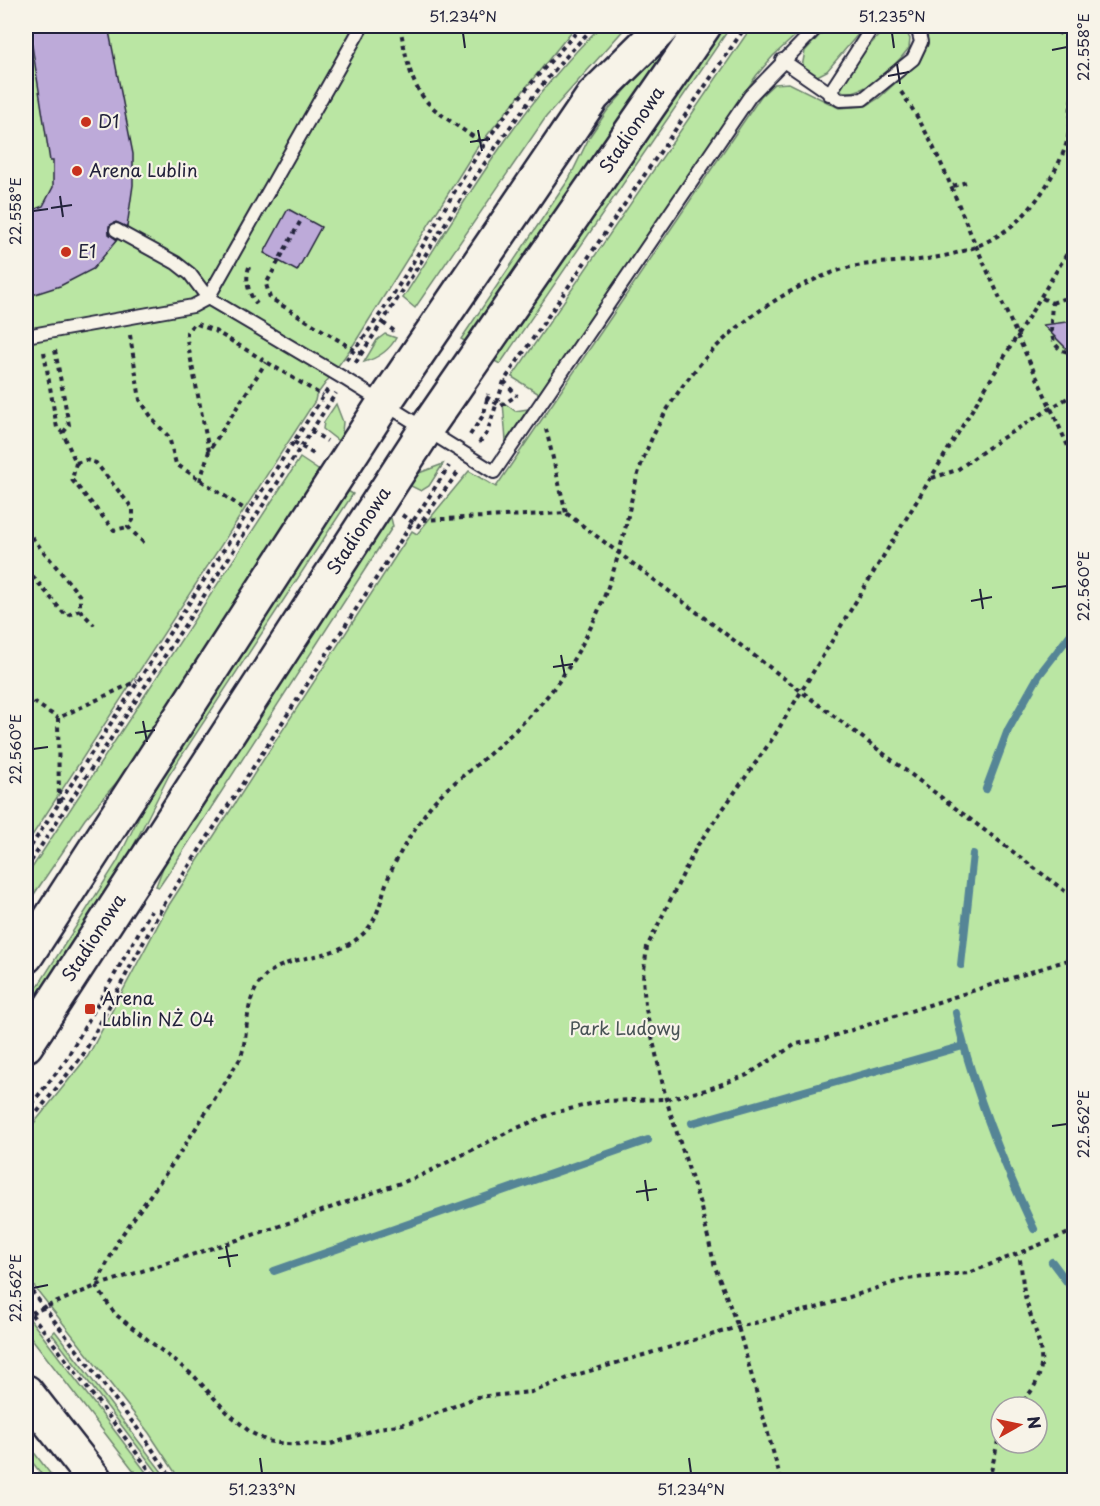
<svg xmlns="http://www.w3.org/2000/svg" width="1100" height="1506" viewBox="0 0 1100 1506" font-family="'Playpen Sans',sans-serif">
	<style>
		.green { fill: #bae6a3; stroke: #6e846f; stroke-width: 1.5; fill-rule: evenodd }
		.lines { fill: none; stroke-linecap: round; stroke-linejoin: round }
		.stream { stroke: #558596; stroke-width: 8 }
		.building { fill: #bdaad9; stroke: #22223b; stroke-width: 1.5 }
		.lane-casing { stroke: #22223b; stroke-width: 16 }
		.secondary-casing { stroke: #22223b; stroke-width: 38 }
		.path { stroke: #22223b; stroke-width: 4; stroke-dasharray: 4.5 4.5; stroke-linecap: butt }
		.lane { stroke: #f7f3e8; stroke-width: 12 }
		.secondary { stroke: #f7f3e8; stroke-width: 33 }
		.ticks { fill: none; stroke: #22223b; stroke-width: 2 }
		.poi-dot { fill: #c8321e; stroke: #f7f3e8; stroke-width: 2 }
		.labels { text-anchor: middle; stroke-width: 4.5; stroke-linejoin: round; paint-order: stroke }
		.poi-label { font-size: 18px; fill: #22223b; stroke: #f7f3e8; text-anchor: start }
		.street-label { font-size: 18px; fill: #22223b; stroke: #f7f3e8 }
		.park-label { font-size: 18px; fill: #485355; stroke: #f7f3e8 }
		.neatline { fill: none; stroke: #22223b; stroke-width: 2 }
		.ticks-label { font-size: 15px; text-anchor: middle; fill: #22223b }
	</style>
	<rect width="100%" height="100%" fill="#f7f3e8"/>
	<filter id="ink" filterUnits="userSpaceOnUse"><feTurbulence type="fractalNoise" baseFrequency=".0167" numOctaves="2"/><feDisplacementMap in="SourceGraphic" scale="12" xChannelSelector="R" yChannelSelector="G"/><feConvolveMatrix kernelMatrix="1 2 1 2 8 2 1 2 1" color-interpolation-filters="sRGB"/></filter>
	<g filter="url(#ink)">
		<g class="green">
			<path d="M26,26H576L476,149L354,344L316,396L315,401L26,845Z"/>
			<path d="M601,26H627L546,117L415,308L403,298C463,204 521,104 601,26Z"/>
			<path d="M723,26H731L500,364L491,359Z"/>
			<path d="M752,26H806L773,56L756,76L539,394L512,377Z"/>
			<path d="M828,26H865L827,71L815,77L802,67L805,51Z"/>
			<path d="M887,26L904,27L910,39L909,48C896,65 859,103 838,89L844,74Z"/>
			<path d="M923,26H1074V1480H180L149,1433L26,1276V1133L88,1056L167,908L412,531L417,534L469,471L496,487L761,96L774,84L789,83L839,108L866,106L879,98L917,63L925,48ZM1001,1407H1037V1443H1001Z"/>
			<path d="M674,36L678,40L468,343L461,339L569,179L590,136L607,111Z"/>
			<path d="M385,334L396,338C389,351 378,358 364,362L377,340Z"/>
			<path d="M503,402L515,411L528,409L506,441Z"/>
			<path d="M336,404L343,422L341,443L323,429L324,422Z"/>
			<path d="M300,458L324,474L135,761L85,819L26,906V877Z"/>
			<path d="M443,464L429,486L421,491L409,485L419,473Z"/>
			<path d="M346,490L353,494L169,775L123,867L26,1019V1005L117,862L147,800Z"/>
			<path d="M387,516L391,518L393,526L176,862L159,887L156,886L167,857Z"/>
			<path d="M26,1314L152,1480H141L26,1331Z"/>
			<path d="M55,1331L168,1480H163L52,1334Z"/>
			<path d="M26,1442L55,1480H46L26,1454Z"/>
		</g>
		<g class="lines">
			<g class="stream">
				<path d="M986,789L1008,730L1039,675L1074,630"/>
				<path d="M961,965L973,854"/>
				<path d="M956,1013C972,1087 1002,1161 1034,1229"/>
				<path d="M692,1123L963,1046"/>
				<path d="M1052,1262L1074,1291"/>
				<path d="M274,1271L648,1140"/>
			</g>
		</g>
		<g class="building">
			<path d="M29,26H108L133,154V185L127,227L116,222L109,226V234L117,240L93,269L60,286L26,297V213L43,206L53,187V161H50Z"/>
			<path d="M288,209L321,227L297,271L264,253Z"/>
			<path d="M1074,321V356L1043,325Z"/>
		</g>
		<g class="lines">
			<defs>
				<g id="lane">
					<path d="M782,60L840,100L863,99L913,59L921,42L917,26"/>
					<path d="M829,94L873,26"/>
					<path d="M116,230L176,263L190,274L208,298L345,379L494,472L750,96L818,26"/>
					<path d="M26,336L193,306L208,298L362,26"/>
				</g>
				<g id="secondary">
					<path d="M26,956L384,403L593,96L664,26"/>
					<path d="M26,1045L426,429L704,26"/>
					<path d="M26,1392L95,1480"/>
				</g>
			</defs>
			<use href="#lane" class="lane-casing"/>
			<use href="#secondary" class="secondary-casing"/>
			<g class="path">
				<path d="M400,26C414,103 421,101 484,144"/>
				<path d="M1050,26L1074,44"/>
				<path d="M1074,89C1069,104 1072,121 1068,137C1065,152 1057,167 1049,181C1019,233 978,253 919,260C891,263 863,262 837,271C790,287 750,314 715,348C683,380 656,422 641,465C631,493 628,523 619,552C609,589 593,627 573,660C549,700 515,732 480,762C464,776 441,791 429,808C415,828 399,852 390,874C381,893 381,914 366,931C333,966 281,949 258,985C244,1006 249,1036 240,1059L176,1159L119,1239L96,1286L115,1314L194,1376L227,1412L250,1432L267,1441L285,1444L328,1445L380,1428L415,1422L477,1397L532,1392L576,1375L738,1327L816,1308L905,1279L969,1273L1074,1231"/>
				<path d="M901,92C936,141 953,194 977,248C1009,319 1043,389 1074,460"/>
				<path d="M953,186L970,181"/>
				<path d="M300,222L266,284L270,298L361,354L355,364"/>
				<path d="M249,267C245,280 248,294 257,304"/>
				<path d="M1042,298L1052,303C1051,322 1046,354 1074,352"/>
				<path d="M1052,303L1074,295"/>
				<path d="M383,323L397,333"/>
				<path d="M197,324L215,331L323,396"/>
				<path d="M193,325L187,332V340L209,451L266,362"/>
				<path d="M130,335L140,400L154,421L169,437L176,464L249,512"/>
				<path d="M55,350L69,425L63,433"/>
				<path d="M44,352L57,428L63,433L76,463L72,480L114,530L128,527"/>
				<path d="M361,354C437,243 500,121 595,26"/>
				<path d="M346,360C400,295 437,215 484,145C512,103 548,64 582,26"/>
				<path d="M504,381L517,396"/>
				<path d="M486,397L501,406L517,395"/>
				<path d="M546,429L566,513"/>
				<path d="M311,431L327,441"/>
				<path d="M470,435L484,414L488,394"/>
				<path d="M294,442L317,456"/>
				<path d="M479,443L487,433L504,381L746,26"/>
				<path d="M76,463L86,460L96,463L133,509V520L128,527L144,543"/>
				<path d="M932,478L957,470L999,440L1074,394"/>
				<path d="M200,481L209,451"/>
				<path d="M402,515L418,526L459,471"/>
				<path d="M423,520L566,513L1074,898"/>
				<path d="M26,530L80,596V610L66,616L26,568"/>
				<path d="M80,610L94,625"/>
				<path d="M26,697L58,718"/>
				<path d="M59,803L58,718L137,681"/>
				<path d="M26,854L328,389"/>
				<path d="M26,869L336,393"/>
				<path d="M26,1111L64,1063L151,911"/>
				<path d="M26,1126L83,1055L163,906L449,466"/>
				<path d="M26,1284L144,1437L173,1480"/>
				<path d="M26,1307L157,1480"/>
				<path d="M31,1313L96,1286L274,1228L420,1176L510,1131L553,1113L603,1101L666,1099L706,1090L747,1075L796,1044L824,1039L1074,958"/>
				<path d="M1017,1407C1059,1368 1036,1341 1025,1296C1022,1283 1022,1268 1019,1255"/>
				<path d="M781,1480L738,1327L715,1267L700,1204L666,1099L645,1005L643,978L647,947L697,846L773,738L1074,242"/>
				<path d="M989,1480L1001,1428"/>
			</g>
			<use href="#lane" class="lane"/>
			<use href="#secondary" class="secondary"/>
		</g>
	</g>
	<path class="ticks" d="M463,33L465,48M892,33L894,48M1052,50L1067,47M897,64L900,84M888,76L909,72M478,130L482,151M470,142L490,139M60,196L63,217M51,208L72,205M33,211L48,209M1052,588L1067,586M980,589L983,609M971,601L992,597M561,655L565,676M553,667L573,664M143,721L147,742M135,733L155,730M33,749L48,747M1052,1126L1067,1124M645,1180L648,1201M636,1192L657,1189M226,1246L230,1267M218,1258L238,1255M33,1288L48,1285M260,1458L262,1473M689,1458L691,1473"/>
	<g class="poi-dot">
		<circle cx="86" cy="122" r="6"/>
		<circle cx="77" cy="171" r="6"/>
		<circle cx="66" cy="252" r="6"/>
		<rect x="84" y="1003" width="12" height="12" rx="3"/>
	</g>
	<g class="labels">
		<g class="poi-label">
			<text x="98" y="128">D1</text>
			<text x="89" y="177">Arena Lublin</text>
			<text x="78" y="258">E1</text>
			<text x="102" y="1005">Arena<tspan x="102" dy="21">Lublin NŻ 04</tspan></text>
		</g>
		<g class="street-label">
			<text transform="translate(632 130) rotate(-56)" y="6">Stadionowa</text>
			<text transform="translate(359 531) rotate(-57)" y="6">Stadionowa</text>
			<text transform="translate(94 938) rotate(-57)" y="6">Stadionowa</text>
		</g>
		<g class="park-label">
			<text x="625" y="1035">Park Ludowy</text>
		</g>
	</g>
	<rect width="1100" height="1506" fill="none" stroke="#f7f3e8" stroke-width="66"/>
	<g transform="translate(1019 1425) rotate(81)"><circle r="28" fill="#f7f3e8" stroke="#a29fa3" stroke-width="1.5"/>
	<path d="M0-4.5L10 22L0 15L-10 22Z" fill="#c8321e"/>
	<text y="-9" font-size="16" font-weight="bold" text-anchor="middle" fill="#22223b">N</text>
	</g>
	<rect x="33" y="33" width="1034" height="1440" class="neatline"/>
	<g class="ticks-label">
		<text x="463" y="22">51.234°N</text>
		<text x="892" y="22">51.235°N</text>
		<text transform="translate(1084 47) rotate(-90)" y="5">22.558°E</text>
		<text transform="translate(16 211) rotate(-90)" y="5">22.558°E</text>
		<text transform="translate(1084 586) rotate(-90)" y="5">22.560°E</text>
		<text transform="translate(16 749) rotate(-90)" y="5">22.560°E</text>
		<text transform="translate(1084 1124) rotate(-90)" y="5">22.562°E</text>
		<text transform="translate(16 1288) rotate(-90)" y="5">22.562°E</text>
		<text x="262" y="1495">51.233°N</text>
		<text x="691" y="1495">51.234°N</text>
	</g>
</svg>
